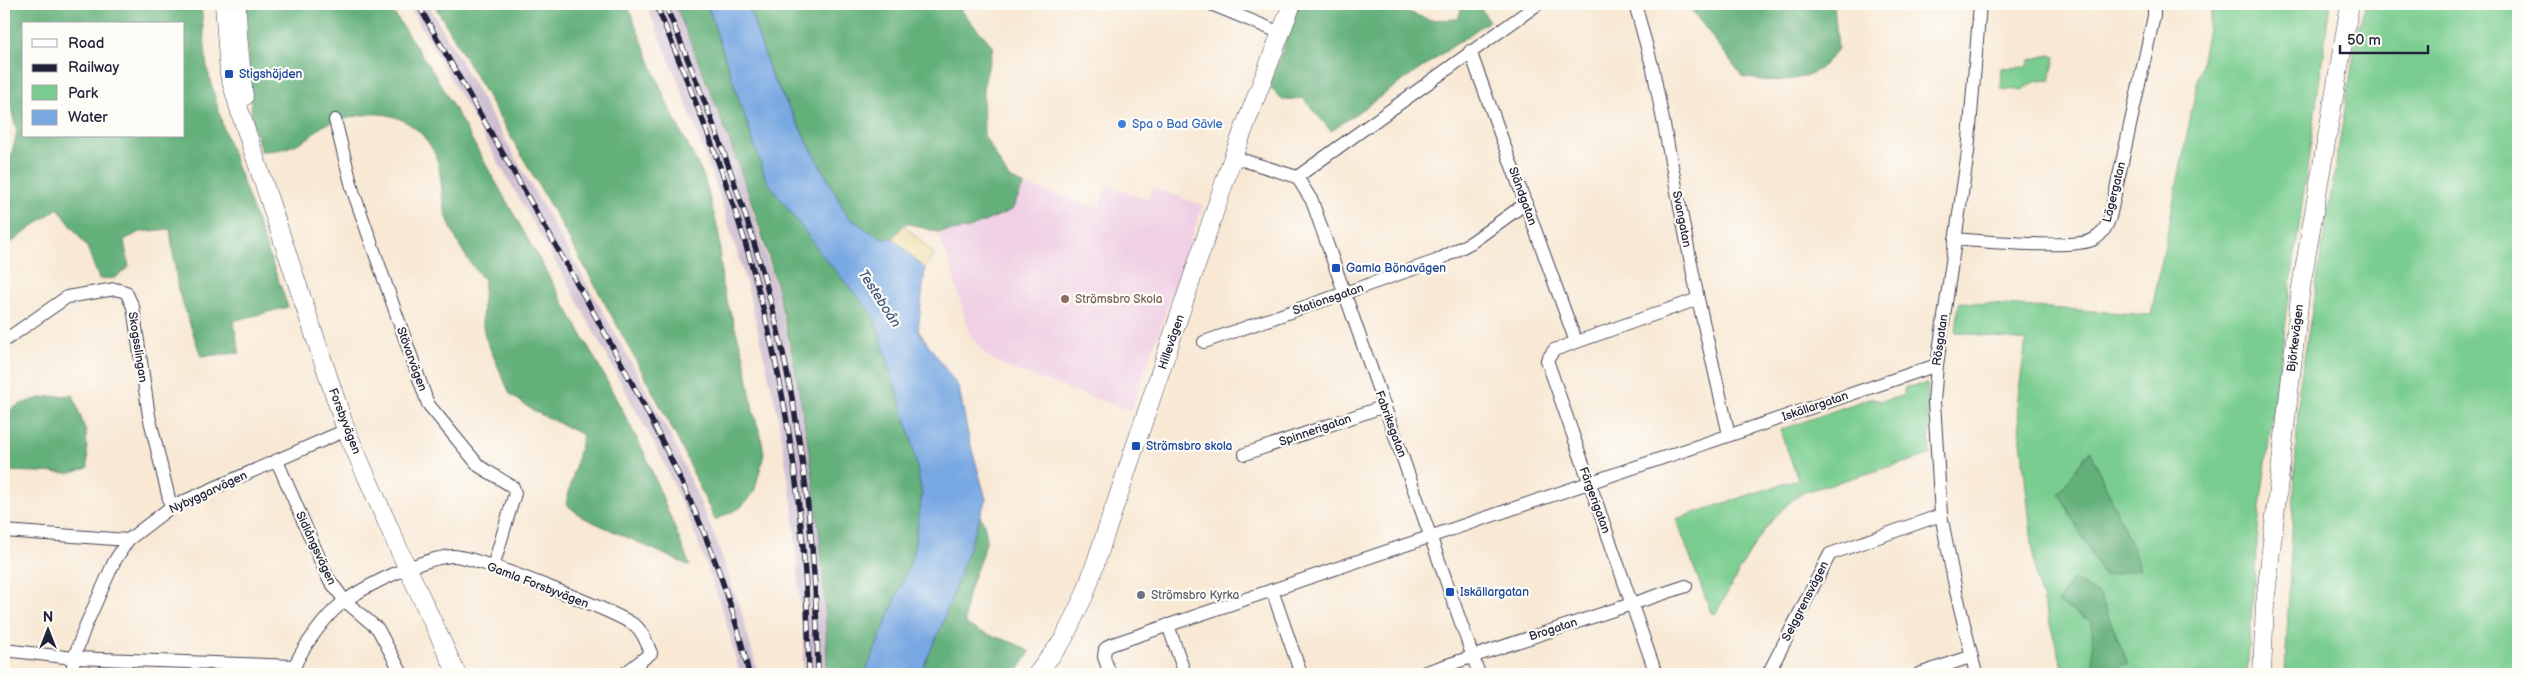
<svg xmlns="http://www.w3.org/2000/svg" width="2522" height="678" viewBox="0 0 2522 678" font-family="'Balsamiq Sans',sans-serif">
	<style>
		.built { fill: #f0d0e4 }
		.industrial { fill: #cebed1 }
		.green { fill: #7acd90; stroke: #4e7866 }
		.forest { fill: #63b07a; stroke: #42695a; fill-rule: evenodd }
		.sand { fill: #eeda9e; stroke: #887e6c }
		.water { fill: #78a8e2; stroke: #4d658e }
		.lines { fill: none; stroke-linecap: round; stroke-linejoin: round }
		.street-casing { stroke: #424052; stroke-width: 14 }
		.secondary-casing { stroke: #424052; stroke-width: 19 }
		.street { stroke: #fff; stroke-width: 12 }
		.secondary { stroke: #fff; stroke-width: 18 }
		.rail-casing { stroke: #22223b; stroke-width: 5.5 }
		.rail { stroke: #fdfcf7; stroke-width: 4; stroke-dasharray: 11; stroke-linecap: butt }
		.transit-dot { fill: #1a4fb4; stroke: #fdfcf7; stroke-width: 2 }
		.shop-dot { fill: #3f7fe0; stroke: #fdfcf7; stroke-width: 2 }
		.education-dot { fill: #8d6e63; stroke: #fdfcf7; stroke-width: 2 }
		.worship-dot { fill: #6b7280; stroke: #fdfcf7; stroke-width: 2 }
		.labels { text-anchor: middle; stroke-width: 4.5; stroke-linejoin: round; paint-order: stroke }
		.transit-label { font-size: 12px; fill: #164399; stroke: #fdfcf7; text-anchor: start }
		.shop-label { font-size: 12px; fill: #366cbe; stroke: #fdfcf7; text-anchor: start }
		.street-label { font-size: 12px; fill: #22223b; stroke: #fdfcf7 }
		.education-label { font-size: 12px; fill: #785e54; stroke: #fdfcf7; text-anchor: start }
		.worship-label { font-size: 12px; fill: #5b616d; stroke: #fdfcf7; text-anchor: start }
		.water-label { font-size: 14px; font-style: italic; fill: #44587e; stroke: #fdfcf7 }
	</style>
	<rect width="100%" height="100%" fill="#fdfcf7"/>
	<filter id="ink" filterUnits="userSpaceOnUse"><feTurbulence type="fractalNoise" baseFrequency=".02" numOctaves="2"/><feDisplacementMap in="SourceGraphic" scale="10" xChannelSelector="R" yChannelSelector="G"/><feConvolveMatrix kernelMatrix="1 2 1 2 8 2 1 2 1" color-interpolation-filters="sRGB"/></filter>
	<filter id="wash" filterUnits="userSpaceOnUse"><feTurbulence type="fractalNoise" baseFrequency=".0096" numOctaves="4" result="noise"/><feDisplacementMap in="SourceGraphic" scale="20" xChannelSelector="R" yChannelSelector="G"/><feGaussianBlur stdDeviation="1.12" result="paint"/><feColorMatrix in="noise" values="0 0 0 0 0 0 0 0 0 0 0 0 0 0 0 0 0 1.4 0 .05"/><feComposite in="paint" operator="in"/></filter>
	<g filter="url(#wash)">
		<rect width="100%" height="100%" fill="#f8e8d4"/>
		<path class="built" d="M1024,185L1099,208L1107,185L1148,200L1152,188L1203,205L1131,411L1009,368L992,359L982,351L969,333L951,266L937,232L967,229L1012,210Z"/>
		<g class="industrial">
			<path d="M408,4H428L639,376L677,449L712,530L741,610L758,674H740L724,615L696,536L661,457L573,293Z"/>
			<path d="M646,4H675L741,173L777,292L803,413L814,487L823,564L827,674H803V641L793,509L778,415L748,289L721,200L677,78Z"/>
		</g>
		<g class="green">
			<path d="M2213,4H2330L2260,506L2247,674H2065L2036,579L2017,404L2026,341L1956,332L1959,302L2151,315Z"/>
			<path d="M2365,4H2518V674H2285L2299,390L2357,35Z"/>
			<path d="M2049,55L2055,57L2050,80L2037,81L2021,90L2001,89L2002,68L2027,67L2030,60Z"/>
			<path d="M1927,384L1930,455L1804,492C1762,518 1740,572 1716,613H1711L1676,519L1798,479L1780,430L1870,398L1881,401L1903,396L1905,387Z"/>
		</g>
		<g class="forest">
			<path d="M4,4H201L207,68L224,130L288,307L233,321L240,353L201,356L178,290L170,229L140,232L124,240L129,267L115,278L99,279L87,247L58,208L4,248V186L17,132L4,81ZM24,24H184V136H24Z"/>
			<path d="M245,4H388L440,83L598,364L645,454L690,566L582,517L566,504L583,435L532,410L510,394L485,337L482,321L484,280C467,261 454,239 446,214C440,195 443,173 435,154C423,129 399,112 371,114C360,115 332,121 323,126C317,129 313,135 308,138C292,148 278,151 261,151L252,122Z"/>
			<path d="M434,4H627L668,106L704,177L719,233L722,285L744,357L753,411L761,436L764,454L754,493L740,508L715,520C701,493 691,465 677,438C601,291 517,147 434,4Z"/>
			<path d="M675,4H707L766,179L821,253L875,316L911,437L922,494L913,557L865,674H827C826,546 808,417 778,292C753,193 713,98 675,4Z"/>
			<path d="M748,4H958C967,21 982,32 993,47L983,89L984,135L1008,177L1024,185L1012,210L967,229L937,232L906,223L893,238L877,237L848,217L770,72Z"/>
			<path d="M1299,4H1386L1430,20L1458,19L1463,4H1478L1489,21L1331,131L1303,98L1282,100L1269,87Z"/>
			<path d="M1687,4H1834L1838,49C1832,56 1826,64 1819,69C1796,84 1768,82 1743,77Z"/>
			<path d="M73,395L86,432L88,468L70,473L4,471V414C26,398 47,396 73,395Z"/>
			<path d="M2090,450L2141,568L2104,577L2059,493Z"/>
			<path d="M980,516C994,539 981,554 974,576C968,591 965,606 965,623C985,638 1010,637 1030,652L1016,674H920L941,627Z"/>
			<path d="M2072,579L2100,595L2128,664L2093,674L2092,622L2058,603Z"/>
		</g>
		<path class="sand" d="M904,225L935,255L925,269L893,238Z"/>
		<path class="water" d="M707,4H748L771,75L848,217L880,238H893L925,269L918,330L959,388L968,435L986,499L941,627L920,674H865L913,557L922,494L911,437L874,316L823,256L766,179Z"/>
	</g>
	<g filter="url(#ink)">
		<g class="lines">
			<defs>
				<g id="street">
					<path d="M1211,4L1281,33"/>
					<path d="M1635,4L1653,69L1698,299L1729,435"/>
					<path d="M1470,51L1576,342"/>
					<path d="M335,120L353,191L428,404L479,466L513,487L515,493L493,567"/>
					<path d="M1233,157L1297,177"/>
					<path d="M1297,177L1312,201L1479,674"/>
					<path d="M1297,177L1538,4"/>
					<path d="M1955,239C1981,241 2077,250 2094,239C2102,235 2107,226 2110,217L2154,16V4"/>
					<path d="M4,341L67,297L115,289L126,292L133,307L149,416L171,507"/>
					<path d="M1204,342L1436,261L1472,242L1526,203"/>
					<path d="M1245,454L1385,406"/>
					<path d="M277,461L328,578L345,601L378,629L402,674"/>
					<path d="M4,531L128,540"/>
					<path d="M1272,590L1301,674"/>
					<path d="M1168,625L1185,674"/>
					<path d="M4,650L74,658L294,666"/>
					<path d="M72,674L74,658L85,627L114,562L128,540L171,507L346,430"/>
					<path d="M292,674C297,654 327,613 345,601C370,583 423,558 453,556C472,555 621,613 637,627C644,634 647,644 651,653L624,674"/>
					<path d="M1110,674L1104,657L1105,649L1110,645L1937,365"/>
					<path d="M1420,674L1686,586"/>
					<path d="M1656,674L1547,360L1554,350L1698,299"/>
					<path d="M1768,674L1830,554L1941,515"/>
					<path d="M1919,674L1970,657"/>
					<path d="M1976,674L1956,591L1941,515L1934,402L1937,365L1968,152L1980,4"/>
				</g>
				<g id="secondary">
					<path d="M224,4L229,74L240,112L346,430L400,552L457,674"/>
					<path d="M237,4L238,34L244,97"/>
					<path d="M1037,674L1063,640L1085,594L1233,157L1292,4"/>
					<path d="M2262,674L2265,604L2301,287L2350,4"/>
				</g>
			</defs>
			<use href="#street" class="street-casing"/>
			<use href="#secondary" class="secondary-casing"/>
			<use href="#street" class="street"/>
			<use href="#secondary" class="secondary"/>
			<defs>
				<g id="rail">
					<path d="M418,4C478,113 542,219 602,328C663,438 722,551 749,674"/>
					<path d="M656,4C695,99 735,196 760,296C792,419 808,547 809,674"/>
					<path d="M665,4C704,98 742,193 768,292C801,413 817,549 818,674"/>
				</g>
			</defs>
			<use href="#rail" class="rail-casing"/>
			<use href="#rail" class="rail"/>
		</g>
	</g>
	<g class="transit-dot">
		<rect x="224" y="69" width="10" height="10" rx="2.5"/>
		<rect x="1331" y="263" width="10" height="10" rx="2.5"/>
		<rect x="1131" y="441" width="10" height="10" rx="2.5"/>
		<rect x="1445" y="587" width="10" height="10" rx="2.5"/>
	</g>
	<circle class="shop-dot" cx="1122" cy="124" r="5"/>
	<circle class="education-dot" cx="1065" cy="299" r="5"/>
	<circle class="worship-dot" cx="1141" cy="595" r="5"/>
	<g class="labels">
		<g class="transit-label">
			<text x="239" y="78">Stigshöjden</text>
			<text x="1346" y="272">Gamla Bönavägen</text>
			<text x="1146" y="450">Strömsbro skola</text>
			<text x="1460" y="596">Iskällargatan</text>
		</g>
		<g class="shop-label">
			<text x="1132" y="128">Spa o Bad Gävle</text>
		</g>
		<g class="street-label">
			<text transform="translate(2114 192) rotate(-76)" y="4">Lägergatan</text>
			<text transform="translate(1523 196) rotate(70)" y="4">Sländgatan</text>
			<text transform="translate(1682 219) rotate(79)" y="4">Svangatan</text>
			<text transform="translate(1328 299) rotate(-19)" y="4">Stationsgatan</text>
			<text transform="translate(2295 338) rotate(-83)" y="4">Björkevägen</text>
			<text transform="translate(1940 340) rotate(-82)" y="4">Rösgatan</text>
			<text transform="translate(1171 342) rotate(-71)" y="4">Hillevägen</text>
			<text transform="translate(138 347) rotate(81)" y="4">Skogsslingan</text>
			<text transform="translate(412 359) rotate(70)" y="4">Stövarvägen</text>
			<text transform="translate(1815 406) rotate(-19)" y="4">Iskällargatan</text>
			<text transform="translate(345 421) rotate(69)" y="4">Forsbyvägen</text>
			<text transform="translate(1391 424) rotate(70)" y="4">Fabriksgatan</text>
			<text transform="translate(1315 430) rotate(-19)" y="4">Spinnerigatan</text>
			<text transform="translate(208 492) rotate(-25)" y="4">Nybyggarvägen</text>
			<text transform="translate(1595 500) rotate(70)" y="4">Färgerigatan</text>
			<text transform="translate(316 548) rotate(65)" y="4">Sidlångsvägen</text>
			<text transform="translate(538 585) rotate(21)" y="4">Gamla Forsbyvägen</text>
			<text transform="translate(1805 601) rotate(-63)" y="4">Selggrensvägen</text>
			<text transform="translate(1553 629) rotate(-18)" y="4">Brogatan</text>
		</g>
		<g class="education-label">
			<text x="1075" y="303">Strömsbro Skola</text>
		</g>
		<g class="worship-label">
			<text x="1151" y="599">Strömsbro Kyrka</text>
		</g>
		<g class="water-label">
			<text transform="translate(880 298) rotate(57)" y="5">Testeboån</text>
		</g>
	</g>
	<rect width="2522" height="678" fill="none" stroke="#fdfcf7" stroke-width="20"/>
	<rect x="22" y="22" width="162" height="115" fill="#fdfcf7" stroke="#a5a5ac"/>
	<rect x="32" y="39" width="25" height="8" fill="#ffffff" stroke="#a5a5ac"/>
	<text x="68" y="48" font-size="15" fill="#22223b">Road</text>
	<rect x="32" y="64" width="25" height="8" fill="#22223b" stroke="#a5a5ac"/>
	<text x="68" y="72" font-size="15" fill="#22223b">Railway</text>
	<rect x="32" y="85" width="25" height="15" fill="#7acd90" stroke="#a5a5ac"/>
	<text x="68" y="98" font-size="15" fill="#22223b">Park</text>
	<rect x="32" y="110" width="25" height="15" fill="#78a8e2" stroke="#a5a5ac"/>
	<text x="68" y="122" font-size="15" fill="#22223b">Water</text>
	<g transform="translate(48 630)" stroke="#fdfcf7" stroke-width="4" paint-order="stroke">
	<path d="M0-4L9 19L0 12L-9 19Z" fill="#22223b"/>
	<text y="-8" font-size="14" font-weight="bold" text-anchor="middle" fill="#22223b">N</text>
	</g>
	<path d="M2340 45v8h88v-8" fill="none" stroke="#22223b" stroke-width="2.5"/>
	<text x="2347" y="45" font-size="15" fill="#22223b" stroke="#fdfcf7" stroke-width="4" paint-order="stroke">50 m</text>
</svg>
